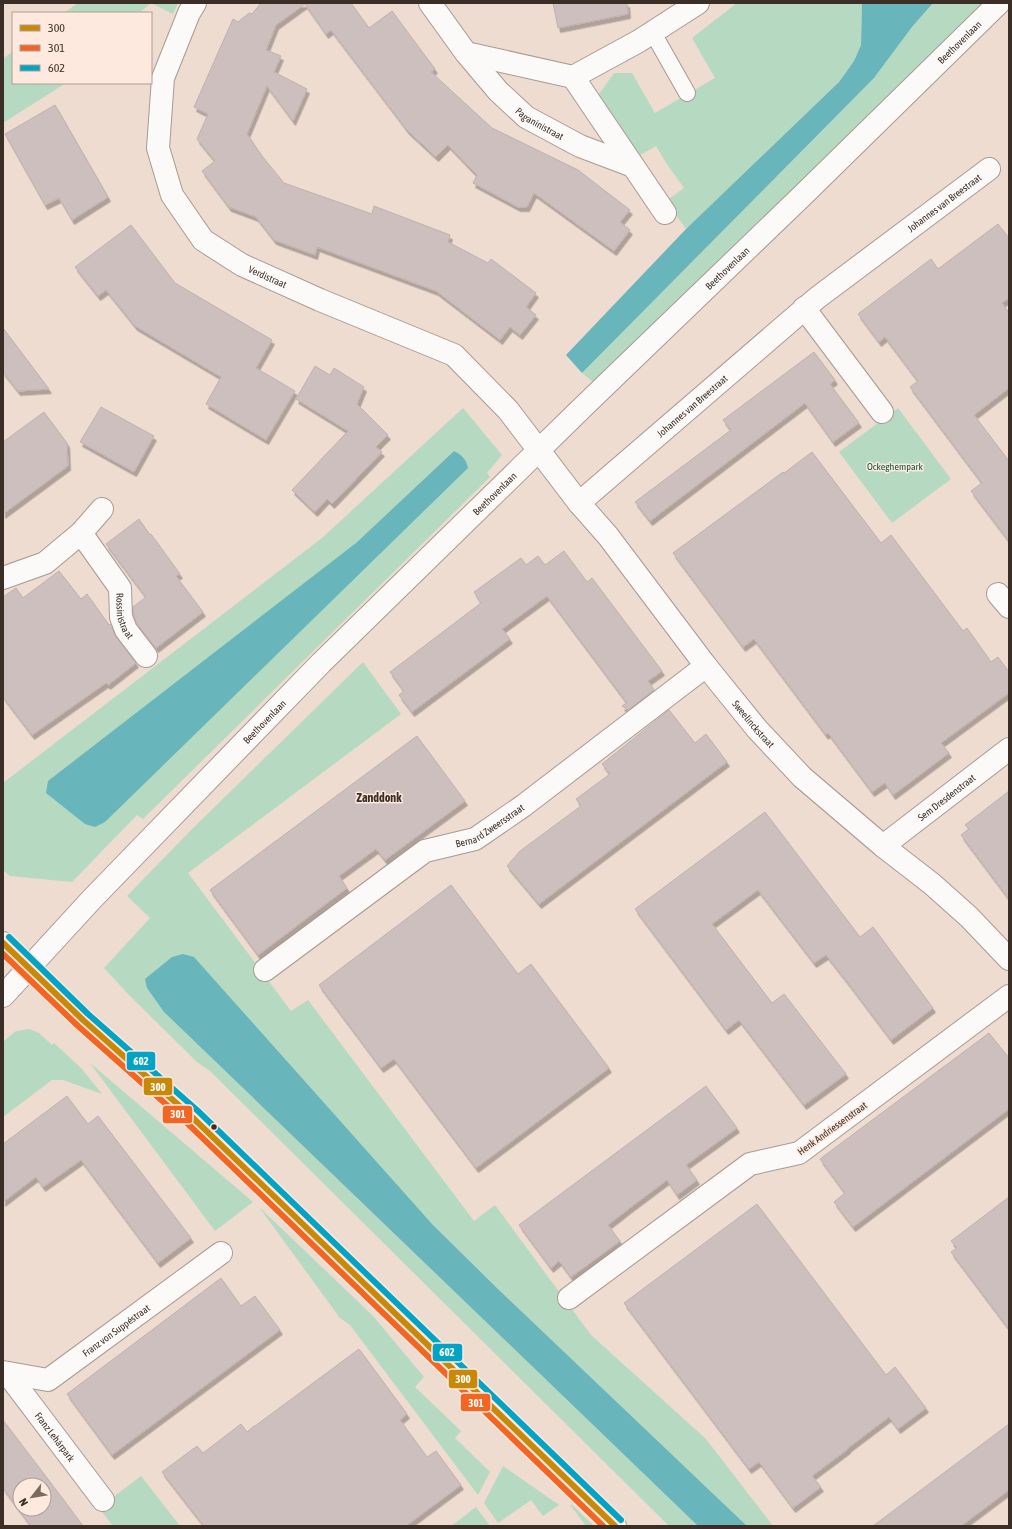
<svg xmlns="http://www.w3.org/2000/svg" width="1012" height="1529" viewBox="0 0 1012 1529" font-family="'Asap Condensed',sans-serif">
	<style>
		.green { fill: #b6d9c1; fill-rule: evenodd }
		.water { fill: #68b6bb }
		.building { fill: #cdbfbe; stroke: #bfb1af; fill-rule: evenodd; filter: url(#shadow) }
		.lines { fill: none; stroke-linecap: round; stroke-linejoin: round }
		.service-casing { stroke: #a79a92; stroke-width: 18 }
		.minor-casing { stroke: #a79a92; stroke-width: 24 }
		.tertiary-casing { stroke: #a79a92; stroke-width: 24 }
		.service { stroke: #fcfaf8; stroke-width: 16 }
		.minor { stroke: #fcfaf8; stroke-width: 22 }
		.tertiary { stroke: #fcfaf8; stroke-width: 22 }
		.bus-1-casing { stroke: #fde9dd; stroke-width: 9 }
		.bus-2-casing { stroke: #fde9dd; stroke-width: 9 }
		.bus-3-casing { stroke: #fde9dd; stroke-width: 9 }
		.bus-1 { stroke: #c8880a; stroke-width: 6 }
		.bus-2 { stroke: #f26522; stroke-width: 6 }
		.bus-3 { stroke: #03a3c6; stroke-width: 6 }
		.bus-dot { fill: #3b2e26; stroke: #fde9dd; stroke-width: 1.5 }
		.labels { text-anchor: middle; stroke-width: 3; stroke-linejoin: round; paint-order: stroke }
		.street-label { font-size: 10px; fill: #3b2e26; stroke: #fde9dd }
		.park-label { font-size: 10px; fill: #11583f; stroke: #fde9dd }
		.quarter-label { font-size: 12px; font-weight: bold; fill: #3b2e26; stroke: #fde9dd }
		.line-badge { stroke: #fde9dd; stroke-width: 1.5 }
		.badge-label { font-size: 11px; text-anchor: middle; font-weight: bold; fill: #fff }
	</style>
	<defs>
		<filter id="shadow"><feDropShadow dx="2.5" dy="4.5" stdDeviation="0" flood-color="#0004"/></filter>
	</defs>
	<rect width="100%" height="100%" fill="#eedcd1"/>
	<g class="green">
		<path d="M78,3H178L173,14L151,3L139,13H64Z"/>
		<path d="M737,3H862L861,45L854,61L839,82L686,229L666,201L684,188L666,163L656,146L637,157L607,116L599,94L614,73H632L655,113L715,78L692,38Z"/>
		<path d="M933,3H989L597,385L582,373L874,78L912,27Z"/>
		<path d="M13,51V83H66L3,123V59Z"/>
		<path d="M463,408L502,455L487,473L490,477L143,819L137,815L72,882L10,876L3,870V783L322,538ZM454,451L105,822L356,543Z"/>
		<path d="M898,408L951,479L892,523L839,452Z"/>
		<path d="M363,662L401,714L188,873L291,1011L308,1000L474,1221L495,1205L591,1335L706,1439L773,1526H747L499,1290L432,1224L164,1012L698,1526H669L210,1071L197,1062L129,995L104,968L150,918L127,896L191,830Z"/>
		<path d="M29,1029L39,1033L52,1045L54,1043L81,1068L102,1094L63,1080H52L3,1117V1042L16,1031Z"/>
		<path d="M90,1063L253,1202L215,1231Z"/>
		<path d="M259,1207L373,1316L424,1377L415,1387L461,1431L455,1438L490,1472L478,1495L350,1325L340,1318Z"/>
		<path d="M503,1466L559,1505L543,1516L531,1500L498,1523L484,1503Z"/>
		<path d="M141,1476L180,1526H113L99,1508Z"/>
		<path d="M571,1504L594,1526H586L571,1506Z"/>
		<path d="M476,1507L490,1526H451Z"/>
	</g>
	<g class="water">
		<path d="M862,3H933L912,27L874,78L582,373L566,355L686,229L839,82L854,61L861,45Z"/>
		<path d="M454,451C462,455 466,459 468,468L105,822L95,827L85,824L46,793L48,781L356,543Z"/>
		<path d="M183,954L194,957L432,1224L499,1290L747,1526H698L164,1012L147,988L145,979L172,957Z"/>
	</g>
	<g class="building">
		<path d="M261,3H351L369,28L392,11L435,69L431,72L492,128L578,170L630,210L620,222L630,230L614,251L534,193L527,207H518L473,183L477,175L448,145L436,157L407,130L331,30L326,34L305,4L276,25L266,50L281,56L274,72L307,89L293,121L267,86L247,134L262,156L284,183L372,214L374,206L450,235L448,242L488,263L491,259L536,293L526,307L536,315L520,335L510,327L500,340L436,291L317,247L315,255L274,240L256,217L229,207L202,171L215,161L197,139L208,114L194,107L233,19L238,22L249,13L252,14Z"/>
		<path d="M553,3H627L628,14L558,28Z"/>
		<path d="M55,105L108,197L72,220L59,198L45,205L5,134Z"/>
		<path d="M998,224L1009,238V298L1002,303L1009,313V388L974,415L1009,461V541L971,491L982,483L910,387L918,381L885,337L879,342L858,314L931,259L938,269Z"/>
		<path d="M131,225L175,283L272,340L256,368L295,391L266,440L206,404L221,377L135,326L106,290L98,296L75,267Z"/>
		<path d="M3,328L49,389L18,391L3,372Z"/>
		<path d="M814,352L835,380L830,384L859,423L833,442L805,403L650,521L635,502L731,430L723,420Z"/>
		<path d="M315,366L330,375L334,368L364,387L357,404L388,435L376,447L382,452L332,504L327,499L315,512L292,490L348,431L296,399Z"/>
		<path d="M101,407L154,436L134,472L80,442Z"/>
		<path d="M44,412L67,443L68,466L3,514V442Z"/>
		<path d="M812,452L881,543L891,535L963,631L967,628L991,662L998,657L1009,672V693L941,743L949,753L893,795L885,783L872,792L828,733L826,735L754,639L743,647L673,553L783,472L784,473Z"/>
		<path d="M139,519L150,535L151,534L180,574L176,576L203,612L156,648L137,624L133,614V607L146,597L106,544Z"/>
		<path d="M564,551L587,582L592,578L662,671L648,681L654,690L628,710L622,706L627,703L547,596L502,629L510,639L412,712L399,695L404,691L390,672L481,603L474,592L521,558L526,565L538,556L545,565Z"/>
		<path d="M59,571L81,599L87,594L109,625L110,624L116,637L136,663L108,685L106,683L32,735L3,697V597L16,588L23,598Z"/>
		<path d="M669,710L695,743L706,734L727,762L539,904L507,866L520,851L581,806L576,799L610,774L602,764Z"/>
		<path d="M417,736L465,801L385,860L376,849L339,876L347,888L258,955L210,890Z"/>
		<path d="M1009,791V899L961,835L969,829L965,825Z"/>
		<path d="M765,812L860,937L873,927L933,1008L891,1040L848,983L826,955L814,963L758,890L712,924L772,1003L784,994L846,1074L804,1105L739,1020L726,1030L635,909Z"/>
		<path d="M451,885L518,974L531,964L609,1068L476,1168L394,1059L381,1068L319,985Z"/>
		<path d="M989,1033L1009,1058V1109L853,1227L834,1202L845,1193L820,1159Z"/>
		<path d="M706,1086L737,1128L686,1165L697,1180L677,1195L667,1180L631,1207L608,1225L620,1241L571,1277L559,1261L551,1268L519,1225Z"/>
		<path d="M67,1096L88,1124L98,1116L191,1238L158,1263L81,1160L43,1187L36,1177L3,1202V1144Z"/>
		<path d="M1009,1197V1329L951,1252L957,1248L951,1241Z"/>
		<path d="M757,1204L886,1375L895,1367L926,1408L898,1429L889,1417L848,1448V1449L812,1476L821,1487L793,1508L759,1462L749,1469L624,1303Z"/>
		<path d="M221,1278L241,1306L255,1296L280,1330L112,1455L67,1394Z"/>
		<path d="M359,1349L407,1414L400,1420L427,1457L436,1451L461,1485L406,1526H204L162,1472L197,1446L203,1453L241,1424L247,1432L254,1426H255Z"/>
		<path d="M3,1420L60,1495L83,1526H31L3,1488ZM20,1485H44V1509H20Z"/>
		<path d="M1009,1424V1490L961,1526H873Z"/>
	</g>
	<g class="lines">
		<defs>
			<path id="service" d="M653,33L687,93"/>
			<g id="minor">
				<path id="s1" d="M195,3L189,13L163,78L158,148L172,195L203,240L242,265L320,300L454,355L508,410L579,503L608,536L706,666L757,729L802,777L883,846L932,884L969,917L1009,959"/>
				<path d="M430,3L466,53L573,77L665,213"/>
				<path id="s2" d="M466,53L498,91L526,117L580,146L633,166"/>
				<path d="M573,77L639,41L698,3"/>
				<path d="M804,308L882,412"/>
				<path id="s3" d="M579,503L817,298L989,169"/>
				<path id="s4" d="M81,533L120,588L121,617L126,630L146,656"/>
				<path d="M3,578L45,563L81,533L102,509"/>
				<path d="M998,594L1009,607"/>
				<path id="s5" d="M883,846L1009,749"/>
				<path id="s6" d="M265,970L425,851L475,839L523,806L706,666"/>
				<path id="s7" d="M3,996L92,899L321,663L585,405L803,195L999,3"/>
				<path d="M569,1298L750,1164L799,1153L1009,996"/>
				<path id="s8" d="M3,1372L48,1380L221,1253"/>
				<path id="s9" d="M7,1373L103,1500"/>
			</g>
			<path id="tertiary" d="M3,943L83,1020L192,1117L615,1526"/>
		</defs>
		<use href="#service" class="service-casing"/>
		<use href="#minor" class="minor-casing"/>
		<use href="#tertiary" class="tertiary-casing"/>
		<use href="#service" class="service"/>
		<use href="#minor" class="minor"/>
		<use href="#tertiary" class="tertiary"/>
		<defs>
			<path id="bus-1" d="M3,943L83,1020L192,1117L615,1526"/>
			<path id="bus-2" d="M3,954L78,1026L187,1123L603,1526"/>
			<path id="bus-3" d="M9,937L88,1014L198,1111L621,1520"/>
		</defs>
		<use href="#bus-1" class="bus-1-casing"/>
		<use href="#bus-2" class="bus-2-casing"/>
		<use href="#bus-3" class="bus-3-casing"/>
		<use href="#bus-1" class="bus-1"/>
		<use href="#bus-2" class="bus-2"/>
		<use href="#bus-3" class="bus-3"/>
	</g>
	<circle class="bus-dot" cx="214" cy="1127" r="3.5"/>
	<g class="labels">
		<g class="street-label">
			<text dy="4" stroke="none"><textPath href="#s7" startOffset="1351">Beethovenlaan</textPath></text>
			<text dy="4" stroke="none"><textPath href="#s2" startOffset="103">Paganinistraat</textPath></text>
			<text dy="4" stroke="none"><textPath href="#s3" startOffset="473">Johannes van Breestraat</textPath></text>
			<text dy="4" stroke="none"><textPath href="#s7" startOffset="1027">Beethovenlaan</textPath></text>
			<text dy="4" stroke="none"><textPath href="#s1" startOffset="330">Verdistraat</textPath></text>
			<text dy="4" stroke="none"><textPath href="#s3" startOffset="149">Johannes van Breestraat</textPath></text>
			<text dy="4" stroke="none"><textPath href="#s7" startOffset="703">Beethovenlaan</textPath></text>
			<text dy="4" stroke="none"><textPath href="#s4" startOffset="96">Rossinistraat</textPath></text>
			<text dy="4" stroke="none"><textPath href="#s7" startOffset="379">Beethovenlaan</textPath></text>
			<text dy="4" stroke="none"><textPath href="#s1" startOffset="1008">Sweelinckstraat</textPath></text>
			<text dy="4" stroke="none"><textPath href="#s5" startOffset="80">Sem Dresdenstraat</textPath></text>
			<text dy="4" stroke="none"><textPath href="#s6" startOffset="270">Bernard Zweersstraat</textPath></text>
			<text transform="translate(832 1128) rotate(-36)" y="4">Henk Andriessenstraat</text>
			<text dy="4" stroke="none"><textPath href="#s8" startOffset="130">Franz von Suppéstraat</textPath></text>
			<text dy="4" stroke="none"><textPath href="#s9" startOffset="80">Franz Lehárpark</textPath></text>
		</g>
		<g class="park-label">
			<text x="895" y="470">Ockeghempark</text>
		</g>
		<g class="quarter-label">
			<text x="379" y="802">Zanddonk</text>
		</g>
	</g>
	<g class="line-badge">
		<rect x="126" y="1051" width="30" height="20" rx="4" fill="#03a3c6"/>
		<rect x="143" y="1077" width="30" height="19" rx="4" fill="#c8880a"/>
		<rect x="162" y="1105" width="31" height="19" rx="4" fill="#f26522"/>
		<rect x="432" y="1343" width="31" height="19" rx="4" fill="#03a3c6"/>
		<rect x="448" y="1369" width="30" height="20" rx="4" fill="#c8880a"/>
		<rect x="460" y="1393" width="31" height="19" rx="4" fill="#f26522"/>
	</g>
	<g class="badge-label">
		<text x="141" y="1065">602</text>
		<text x="158" y="1091">300</text>
		<text x="178" y="1118">301</text>
		<text x="447" y="1356">602</text>
		<text x="463" y="1383">300</text>
		<text x="476" y="1407">301</text>
	</g>
	<rect width="1012" height="1529" fill="none" stroke="#3b2e26" stroke-width="8"/>
	<rect x="12" y="12" width="140" height="72" fill="#fde9dd" stroke="#af9e94"/>
	<rect x="20" y="25" width="20" height="6" fill="#c8880a" stroke="#af9e94"/>
	<text x="48" y="32" font-size="12" fill="#3b2e26">300</text>
	<rect x="20" y="45" width="20" height="6" fill="#f26522" stroke="#af9e94"/>
	<text x="48" y="52" font-size="12" fill="#3b2e26">301</text>
	<rect x="20" y="65" width="20" height="6" fill="#03a3c6" stroke="#af9e94"/>
	<text x="48" y="72" font-size="12" fill="#3b2e26">602</text>
	<g transform="translate(32 1497) rotate(239)"><circle r="19" fill="#fde9dd" stroke="#af9e94"/>
	<path d="M0-3L7 15L0 10L-7 15Z" fill="#7a6b62"/>
	<text y="-6" font-size="11" font-weight="bold" text-anchor="middle" fill="#3b2e26">N</text>
	</g>
</svg>
